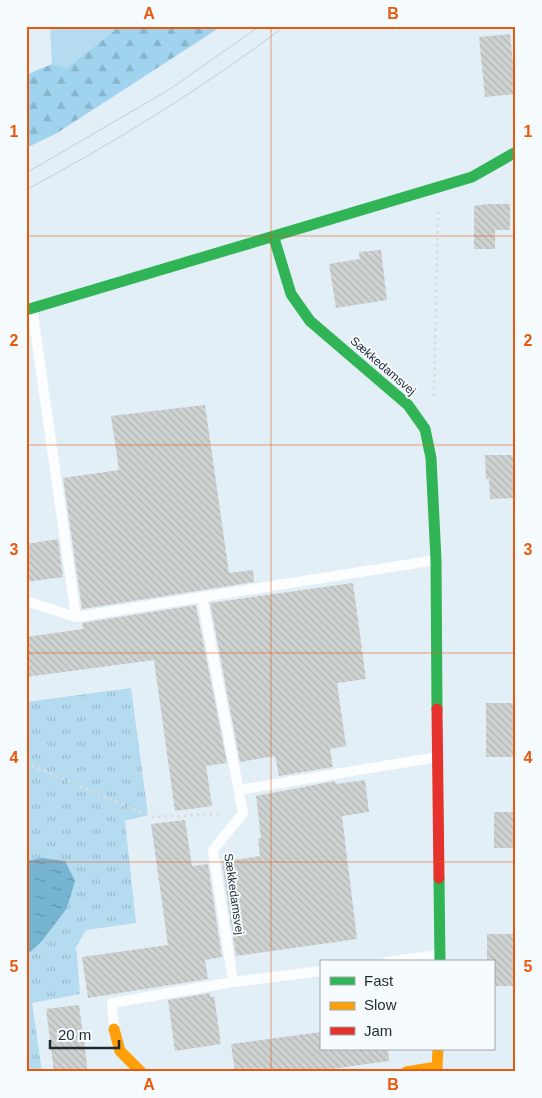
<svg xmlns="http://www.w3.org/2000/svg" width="542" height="1098" viewBox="0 0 542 1098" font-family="Helvetica,sans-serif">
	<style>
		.grass { fill: #b4dbef }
		.forest { fill: url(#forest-firs) }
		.park { fill: url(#park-tufts) }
		.water { fill: url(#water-ripples) }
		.building { fill: url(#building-back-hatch) }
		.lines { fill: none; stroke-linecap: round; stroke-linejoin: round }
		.path { stroke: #dadddf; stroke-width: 3; stroke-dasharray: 2.5 4; stroke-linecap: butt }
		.lane { stroke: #fbfdfe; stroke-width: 10 }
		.fast { stroke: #30b455; stroke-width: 11 }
		.slow { stroke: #ff9f0a; stroke-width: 11 }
		.jam { stroke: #e5322d; stroke-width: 11 }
		.tram { stroke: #c9cdd0; stroke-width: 1 }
		.grid { fill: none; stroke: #e8590c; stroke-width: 1; stroke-opacity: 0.55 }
		.labels { text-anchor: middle; stroke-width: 4; stroke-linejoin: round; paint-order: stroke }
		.street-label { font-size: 12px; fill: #1f2a30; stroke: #f6fbff }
		.neatline { fill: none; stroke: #e8590c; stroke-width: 2 }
		.grid-label { font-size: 16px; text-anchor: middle; font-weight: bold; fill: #e8590c }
	</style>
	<defs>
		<pattern id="forest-firs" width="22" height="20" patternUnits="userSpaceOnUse" patternTransform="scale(1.25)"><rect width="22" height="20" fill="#a0d3ed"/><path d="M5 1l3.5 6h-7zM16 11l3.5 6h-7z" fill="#89b5cc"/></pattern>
		<pattern id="park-tufts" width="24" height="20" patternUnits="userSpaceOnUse" patternTransform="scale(1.25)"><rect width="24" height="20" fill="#b4dbef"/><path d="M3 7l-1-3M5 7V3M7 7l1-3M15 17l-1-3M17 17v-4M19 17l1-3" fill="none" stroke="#9abccd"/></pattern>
		<pattern id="water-ripples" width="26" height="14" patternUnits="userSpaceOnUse" patternTransform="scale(1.25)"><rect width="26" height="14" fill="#76b4d2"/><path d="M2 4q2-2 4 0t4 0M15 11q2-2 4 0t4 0" fill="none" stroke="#6093ab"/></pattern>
		<pattern id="building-back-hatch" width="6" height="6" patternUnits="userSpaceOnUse" patternTransform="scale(1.25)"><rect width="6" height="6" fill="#ced2d0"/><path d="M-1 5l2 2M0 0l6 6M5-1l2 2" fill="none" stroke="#b0b4b3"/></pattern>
	</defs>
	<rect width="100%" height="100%" fill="#e2eff6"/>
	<path class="grass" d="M50,26H120L67,68L52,64Z"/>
	<path class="forest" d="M120,26H222L57,133L26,148V75L52,64L67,68Z"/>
	<path class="park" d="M131,688L148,815L125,821L136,923L86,930L76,947L80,994L32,1003L42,1072H26V702Z"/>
	<path class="water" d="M42,858L65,861L75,881L67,908L42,941L26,956V861Z"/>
	<g class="building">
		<path d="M510,34L516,94L485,97L479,37Z"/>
		<path d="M487,204H510V230H495V249H474V206Z"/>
		<path d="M381,250L387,300L336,308L329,264L360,259L359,252Z"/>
		<path d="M205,405L229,573L253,570L254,582L82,609L63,478L119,470L111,416Z"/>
		<path d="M485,455H515L516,498L490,499L489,479H486Z"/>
		<path d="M58,539L63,577L26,582V544Z"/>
		<path d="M353,583L366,679L337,683L346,746L330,749L333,767L279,776L275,756L240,762L210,603Z"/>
		<path d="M196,605L227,763L206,766L212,806L175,811L154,660L26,677V637L83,629L82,623Z"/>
		<rect x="486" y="703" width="30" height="54"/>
		<path d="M365,780L369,812L342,816L357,939L236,956L222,862L260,856L258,839L261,838L256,796L335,781L336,784Z"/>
		<rect x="494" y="812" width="22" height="36"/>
		<path d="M185,820L192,866L208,864L222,957L205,960L208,979L88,998L82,957L168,945L151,824Z"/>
		<path d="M487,934H516L514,986H493V962H487Z"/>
		<path d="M210,993V997L214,996L221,1044L175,1051L168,1000Z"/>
		<path d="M79,1005L88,1072H54L46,1009Z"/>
		<path d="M321,1032V1049H388L389,1061L309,1072H235L231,1044Z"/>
	</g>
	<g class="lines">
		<g class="path">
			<path d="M434,396L438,212"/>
			<path d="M26,710V715"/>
			<path d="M26,763L152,817L222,814"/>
		</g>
		<g class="lane">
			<path d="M32,308L76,617"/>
			<path d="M202,598L243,813L213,850L233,982"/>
			<path d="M26,601L76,617L436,560"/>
			<path d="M239,790L438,757"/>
			<path d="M387,962L439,955"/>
			<path d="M114,1028L112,1003L233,982L321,971"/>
		</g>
		<g class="fast">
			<path d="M274,238L291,294L310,321L408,405L425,429L431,458L436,560L437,709"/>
			<path d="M26,310L472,177L516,152"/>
			<path d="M439,878L440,962"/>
		</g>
		<g class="slow">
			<path d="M114,1029L120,1051L141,1072"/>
			<path d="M406,1072L437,1067L438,1049"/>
		</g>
		<path class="jam" d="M437,709L439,878"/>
		<g class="tram">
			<path d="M26,173L170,89L260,26"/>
			<path d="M26,190C117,141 203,88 285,26"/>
		</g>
	</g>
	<path class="grid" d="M271,26V1072M26,236H516M26,445H516M26,653H516M26,862H516"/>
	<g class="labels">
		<g class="street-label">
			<text transform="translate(383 366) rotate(41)" y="4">Sækkedamsvej</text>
			<text transform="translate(234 894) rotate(82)" y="4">Sækkedamsvej</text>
		</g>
	</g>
	<rect width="542" height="1098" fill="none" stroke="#f6fbff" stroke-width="55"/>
	<rect x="320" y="960" width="175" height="90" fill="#f6fbff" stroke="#a0a7ac"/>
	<rect x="330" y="977" width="25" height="8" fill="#30b455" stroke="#a0a7ac"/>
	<text x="364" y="986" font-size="15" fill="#1f2a30">Fast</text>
	<rect x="330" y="1002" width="25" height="8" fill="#ff9f0a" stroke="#a0a7ac"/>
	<text x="364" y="1010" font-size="15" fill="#1f2a30">Slow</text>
	<rect x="330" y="1027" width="25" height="8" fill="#e5322d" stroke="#a0a7ac"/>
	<text x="364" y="1036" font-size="15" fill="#1f2a30">Jam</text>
	<path d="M50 1040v8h69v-8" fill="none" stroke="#1f2a30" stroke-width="2.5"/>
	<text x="58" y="1040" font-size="15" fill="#1f2a30" stroke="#f6fbff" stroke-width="4" paint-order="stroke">20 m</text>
	<rect x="28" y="28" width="486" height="1042" class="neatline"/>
	<g class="grid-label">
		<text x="149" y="19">A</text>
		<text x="393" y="19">B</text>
		<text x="14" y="137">1</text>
		<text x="528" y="137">1</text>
		<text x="14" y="346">2</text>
		<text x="528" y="346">2</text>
		<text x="14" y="555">3</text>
		<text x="528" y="555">3</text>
		<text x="14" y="763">4</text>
		<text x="528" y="763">4</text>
		<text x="14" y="972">5</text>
		<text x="528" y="972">5</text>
		<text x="149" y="1090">A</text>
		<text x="393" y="1090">B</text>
	</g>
</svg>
